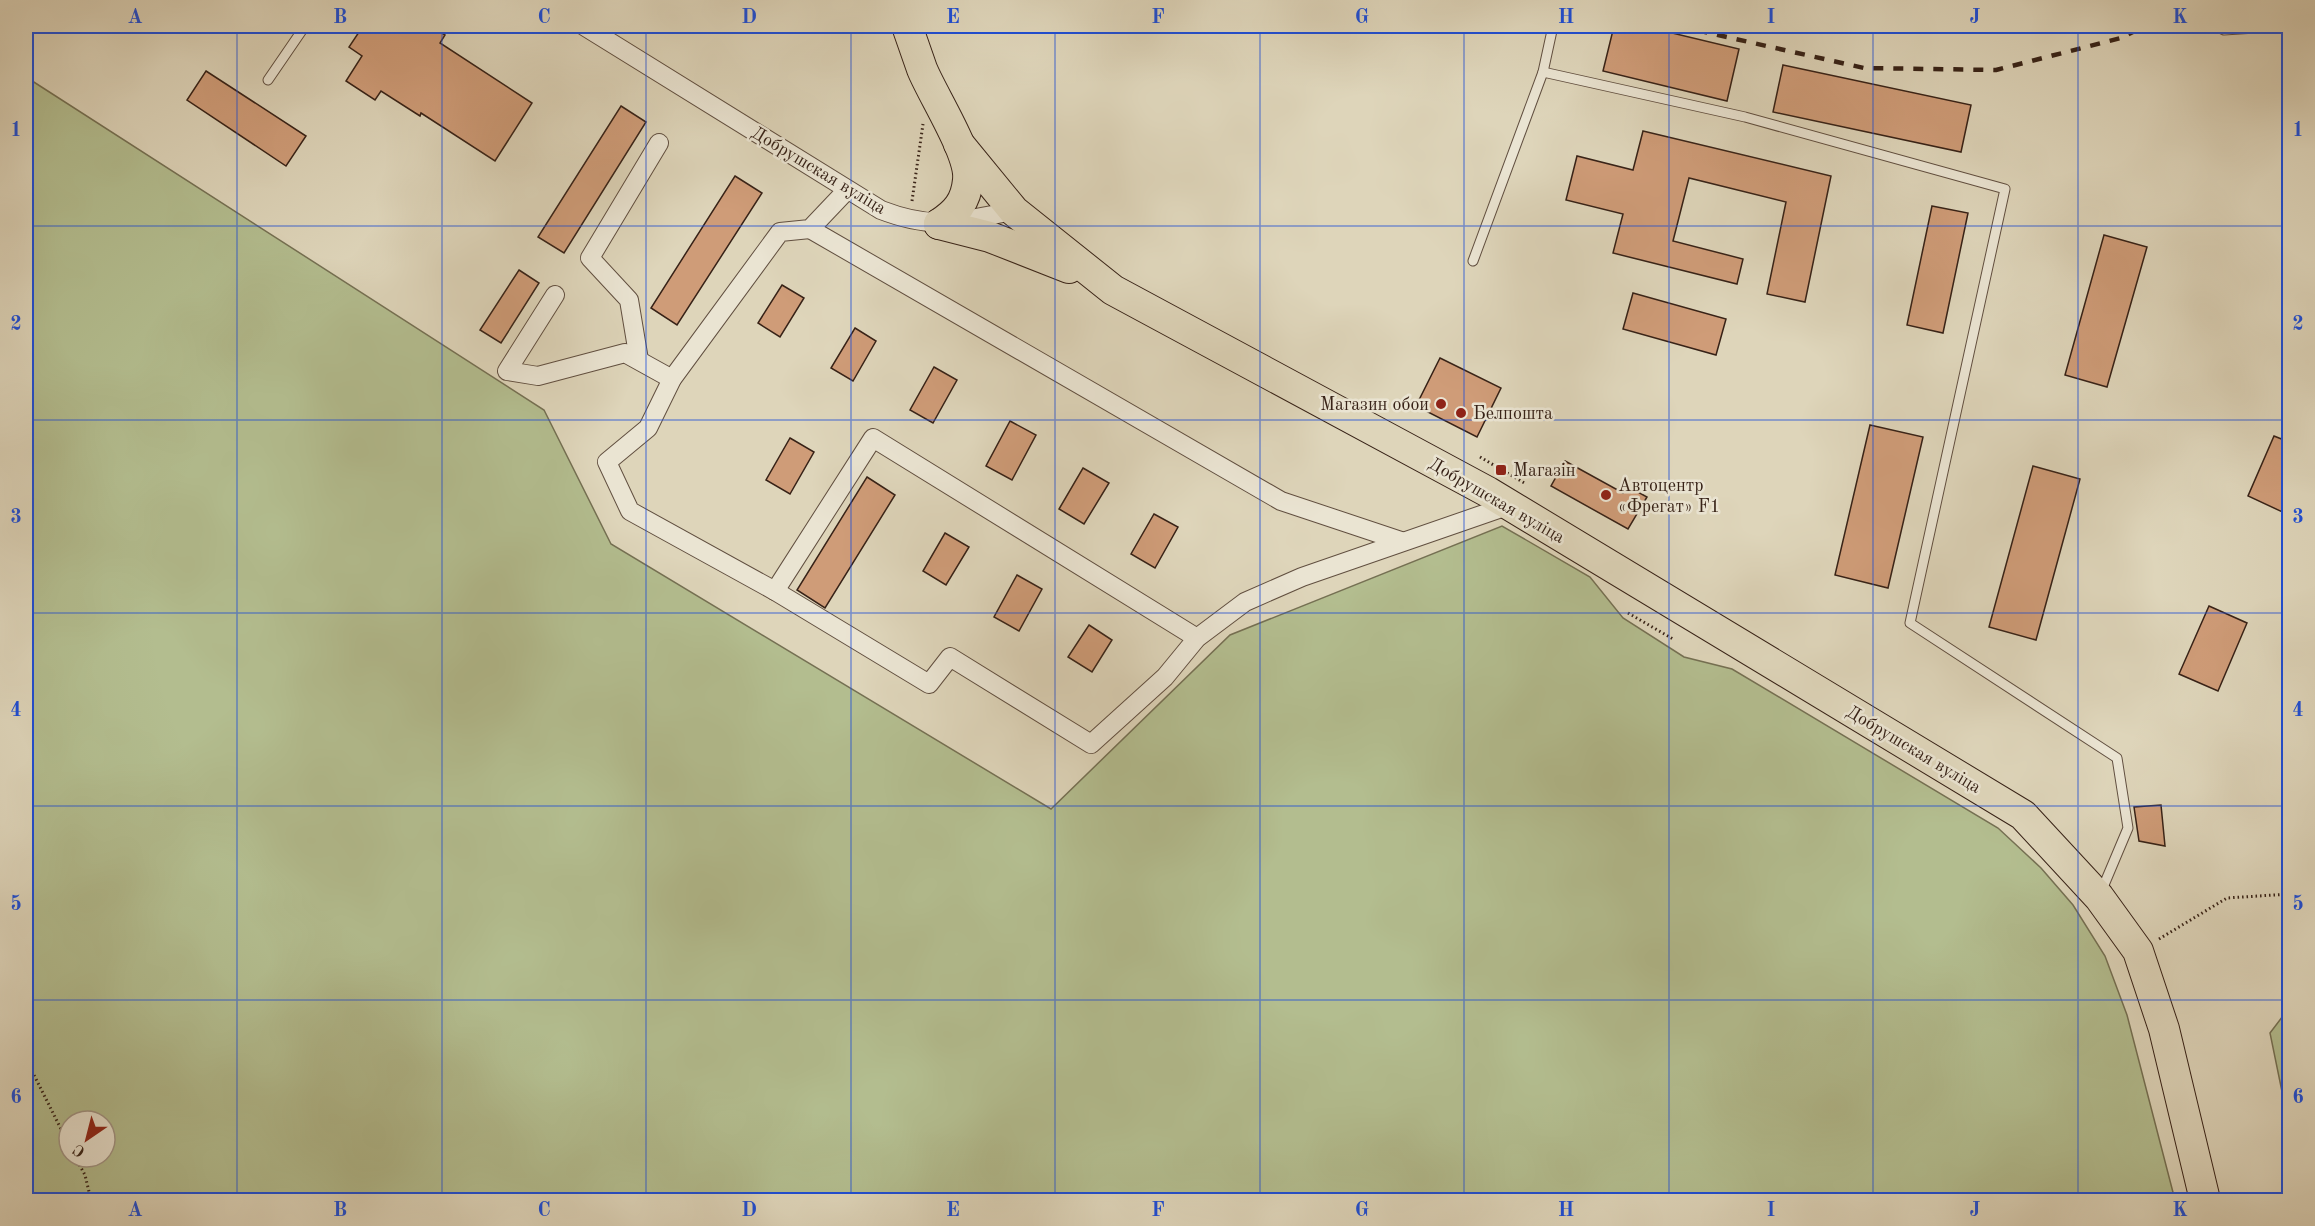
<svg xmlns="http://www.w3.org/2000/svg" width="2315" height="1226" viewBox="0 0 2315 1226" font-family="'Old Standard TT',serif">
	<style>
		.green { fill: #b3bd8f; stroke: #757053; stroke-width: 1.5; fill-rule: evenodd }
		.building { fill: #cf9c78; stroke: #372217; stroke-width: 1.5 }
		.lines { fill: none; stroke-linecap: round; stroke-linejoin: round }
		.lane-casing { stroke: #614f40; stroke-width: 11 }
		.street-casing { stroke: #614f40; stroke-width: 20 }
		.primary-casing { stroke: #372217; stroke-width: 32 }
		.path { stroke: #372217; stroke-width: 3; stroke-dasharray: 1.5 3; stroke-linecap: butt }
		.lane { stroke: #eae4d2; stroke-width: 9 }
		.street { stroke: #eae4d2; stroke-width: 18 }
		.primary { stroke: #ded5ba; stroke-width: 30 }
		.rail { stroke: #372217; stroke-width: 4.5; stroke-dasharray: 10 10; stroke-linecap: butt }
		.grid { fill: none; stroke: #1d4ed8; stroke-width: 1.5; stroke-opacity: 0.55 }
		.poi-dot { fill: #8f2418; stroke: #eae4d2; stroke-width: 2 }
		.labels { text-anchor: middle; stroke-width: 5; stroke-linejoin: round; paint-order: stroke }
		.street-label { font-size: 18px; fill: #372217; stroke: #eae4d2 }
		.poi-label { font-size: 18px; fill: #372217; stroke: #eae4d2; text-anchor: start }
		.neatline { fill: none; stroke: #1d4ed8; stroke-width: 2 }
		.grid-label { font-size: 20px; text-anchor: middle; font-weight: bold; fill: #1d4ed8 }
	</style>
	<rect width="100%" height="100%" fill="#ded5ba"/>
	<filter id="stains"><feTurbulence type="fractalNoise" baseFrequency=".00333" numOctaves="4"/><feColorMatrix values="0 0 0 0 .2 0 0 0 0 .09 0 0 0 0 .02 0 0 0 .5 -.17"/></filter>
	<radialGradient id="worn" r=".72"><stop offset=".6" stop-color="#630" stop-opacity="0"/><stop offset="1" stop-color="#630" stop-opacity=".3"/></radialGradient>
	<g class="green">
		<path d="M26,77L544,410L611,544L1051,809L1230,635L1502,526L1590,577L1623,618L1684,657L1732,669L1998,828L2041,868L2073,905L2105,956L2127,1015L2175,1200H26ZM69,1121H105V1157H69Z"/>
		<path d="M2289,1008V1126L2270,1033Z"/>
	</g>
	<g class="building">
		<path d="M363,26H431L445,35L440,43L532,103L495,161L421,113L420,116L381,91L375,100L346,81L362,56L349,47Z"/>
		<path d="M1614,26H1643L1739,49L1727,101L1603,71Z"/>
		<path d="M1783,65L1971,105L1961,152L1773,112Z"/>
		<path d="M206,71L306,136L286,166L187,100Z"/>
		<path d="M621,106L646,122L564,253L538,237Z"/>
		<path d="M1643,131L1831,176L1805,302L1767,294L1786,202L1689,178L1673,241L1743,259L1737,284L1613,253L1623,214L1566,200L1577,156L1633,170Z"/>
		<path d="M735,176L762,193L677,325L651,308Z"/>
		<path d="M1932,206L1968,213L1943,333L1907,325Z"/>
		<path d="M2104,235L2147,247L2107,387L2065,375Z"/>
		<path d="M519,270L539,283L501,343L480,330Z"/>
		<path d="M782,285L804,298L780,337L758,323Z"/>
		<path d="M1633,293L1726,319L1716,355L1623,329Z"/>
		<path d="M855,328L876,341L853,381L831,368Z"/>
		<path d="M1440,358L1501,388L1477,437L1416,406Z"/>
		<path d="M934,367L957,380L933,423L910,410Z"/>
		<path d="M1010,421L1036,435L1012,480L986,466Z"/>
		<path d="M1870,425L1923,437L1888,588L1835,575Z"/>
		<path d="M2274,436L2289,442V515L2248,496Z"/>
		<path d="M790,438L814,452L790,494L766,480Z"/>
		<path d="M1565,461L1623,493L1627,486L1647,497L1628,529L1551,486Z"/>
		<path d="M2033,466L2080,479L2036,640L1989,627Z"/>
		<path d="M1083,468L1109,483L1084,524L1059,509Z"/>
		<path d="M867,477L895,495L825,608L797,590Z"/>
		<path d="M1154,514L1178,527L1155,568L1131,554Z"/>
		<path d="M945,533L969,547L946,585L923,571Z"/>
		<path d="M1017,575L1042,589L1019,631L994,617Z"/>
		<path d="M2209,606L2247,623L2218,691L2179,674Z"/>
		<path d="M1089,625L1112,640L1092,672L1068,657Z"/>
		<path d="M2161,805L2165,846L2139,841L2134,807Z"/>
	</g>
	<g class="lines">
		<defs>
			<g id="lane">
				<path d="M2216,26L2224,30L2289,26"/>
				<path d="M1543,72L1745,117L2005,189L1910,623L2117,758L2128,828L2101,892"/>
				<path d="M268,80L305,26"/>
				<path d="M1473,261L1543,72L1553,26"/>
			</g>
			<g id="street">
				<path d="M584,26L881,210C936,231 958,221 1014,211"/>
				<path d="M847,190L810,229L780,232L672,379L648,428L607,462L630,511L775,591L929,684L950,657L1091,744L1165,677L1197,638L1245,602L1302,577L1510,505"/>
				<path d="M810,229L1281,501L1401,541"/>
				<path d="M555,295L507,371L538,376L625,353L672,379"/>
				<path d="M639,360L629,300L590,258L659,143"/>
				<path d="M775,591L873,438L1197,638"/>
			</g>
			<g id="primary">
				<path d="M907,26C912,40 917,55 922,69C933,96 971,154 968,180C966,202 956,213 939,224"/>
				<path d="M959,144L1014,211L1113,290L1488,492L2023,815L2099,897L2138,951L2164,1029L2205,1200"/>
				<path d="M939,224L990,237L1069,268"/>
			</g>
		</defs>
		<use href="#lane" class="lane-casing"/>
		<use href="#street" class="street-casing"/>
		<use href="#primary" class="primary-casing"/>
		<g class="path">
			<path d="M912,201L923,124"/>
			<path d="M1480,457L1526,484"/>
			<path d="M1628,613L1673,639"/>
			<path d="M2159,939L2227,898L2290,894"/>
			<path d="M26,1059L69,1145"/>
			<path d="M75,1157L85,1175L91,1200"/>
		</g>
		<use href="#lane" class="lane"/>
		<use href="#street" class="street"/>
		<use href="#primary" class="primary"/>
		<path class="rail" d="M1678,26L1864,68L1996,70L2121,38L2145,26"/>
	</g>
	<path class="grid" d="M237,26V1200M442,26V1200M646,26V1200M851,26V1200M1055,26V1200M1260,26V1200M1464,26V1200M1669,26V1200M1873,26V1200M2078,26V1200M26,226H2290M26,420H2290M26,613H2290M26,806H2290M26,1000H2290"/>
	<g class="poi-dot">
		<circle cx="1441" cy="404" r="6"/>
		<circle cx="1461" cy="413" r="6"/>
		<rect x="1495" y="464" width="12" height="12" rx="3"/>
		<circle cx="1606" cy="495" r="6"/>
	</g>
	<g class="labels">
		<g class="street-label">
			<text transform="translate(819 170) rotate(31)" y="6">Добрушская вуліца</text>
			<text transform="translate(1497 500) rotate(30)" y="6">Добрушская вуліца</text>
			<text transform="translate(1914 749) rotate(31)" y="6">Добрушская вуліца</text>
		</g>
		<g class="poi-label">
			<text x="1429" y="410" text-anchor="end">Магазин обои</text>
			<text x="1473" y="419">Белпошта</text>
			<text x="1513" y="476">Магазін</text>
			<text x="1618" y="491">Автоцентр<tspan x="1618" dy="21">«Фрегат» F1</tspan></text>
		</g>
	</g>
	<rect width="2315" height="1226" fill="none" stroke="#ded5ba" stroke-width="66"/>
	<g transform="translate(87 1139) rotate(215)"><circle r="28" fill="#eae4d2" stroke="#a29687" stroke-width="1.5"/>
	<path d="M0-4.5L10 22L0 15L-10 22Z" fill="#8f2418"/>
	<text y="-9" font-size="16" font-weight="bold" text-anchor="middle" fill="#372217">С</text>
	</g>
	<rect x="33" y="33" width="2249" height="1160" class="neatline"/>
	<g class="grid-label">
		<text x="135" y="23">A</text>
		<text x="340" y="23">B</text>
		<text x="544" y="23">C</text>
		<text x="749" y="23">D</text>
		<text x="953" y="23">E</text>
		<text x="1158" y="23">F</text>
		<text x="1362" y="23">G</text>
		<text x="1566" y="23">H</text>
		<text x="1771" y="23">I</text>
		<text x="1975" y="23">J</text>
		<text x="2180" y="23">K</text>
		<text x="16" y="136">1</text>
		<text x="2298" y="136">1</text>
		<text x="16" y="330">2</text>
		<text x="2298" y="330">2</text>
		<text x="16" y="523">3</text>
		<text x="2298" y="523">3</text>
		<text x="16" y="716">4</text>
		<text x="2298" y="716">4</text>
		<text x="16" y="910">5</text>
		<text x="2298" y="910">5</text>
		<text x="16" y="1103">6</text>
		<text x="2298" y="1103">6</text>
		<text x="135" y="1216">A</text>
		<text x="340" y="1216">B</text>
		<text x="544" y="1216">C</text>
		<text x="749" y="1216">D</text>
		<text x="953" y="1216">E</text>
		<text x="1158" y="1216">F</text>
		<text x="1362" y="1216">G</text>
		<text x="1566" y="1216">H</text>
		<text x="1771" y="1216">I</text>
		<text x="1975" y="1216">J</text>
		<text x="2180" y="1216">K</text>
	</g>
	<rect width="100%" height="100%" filter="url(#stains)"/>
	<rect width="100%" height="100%" fill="url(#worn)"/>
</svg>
